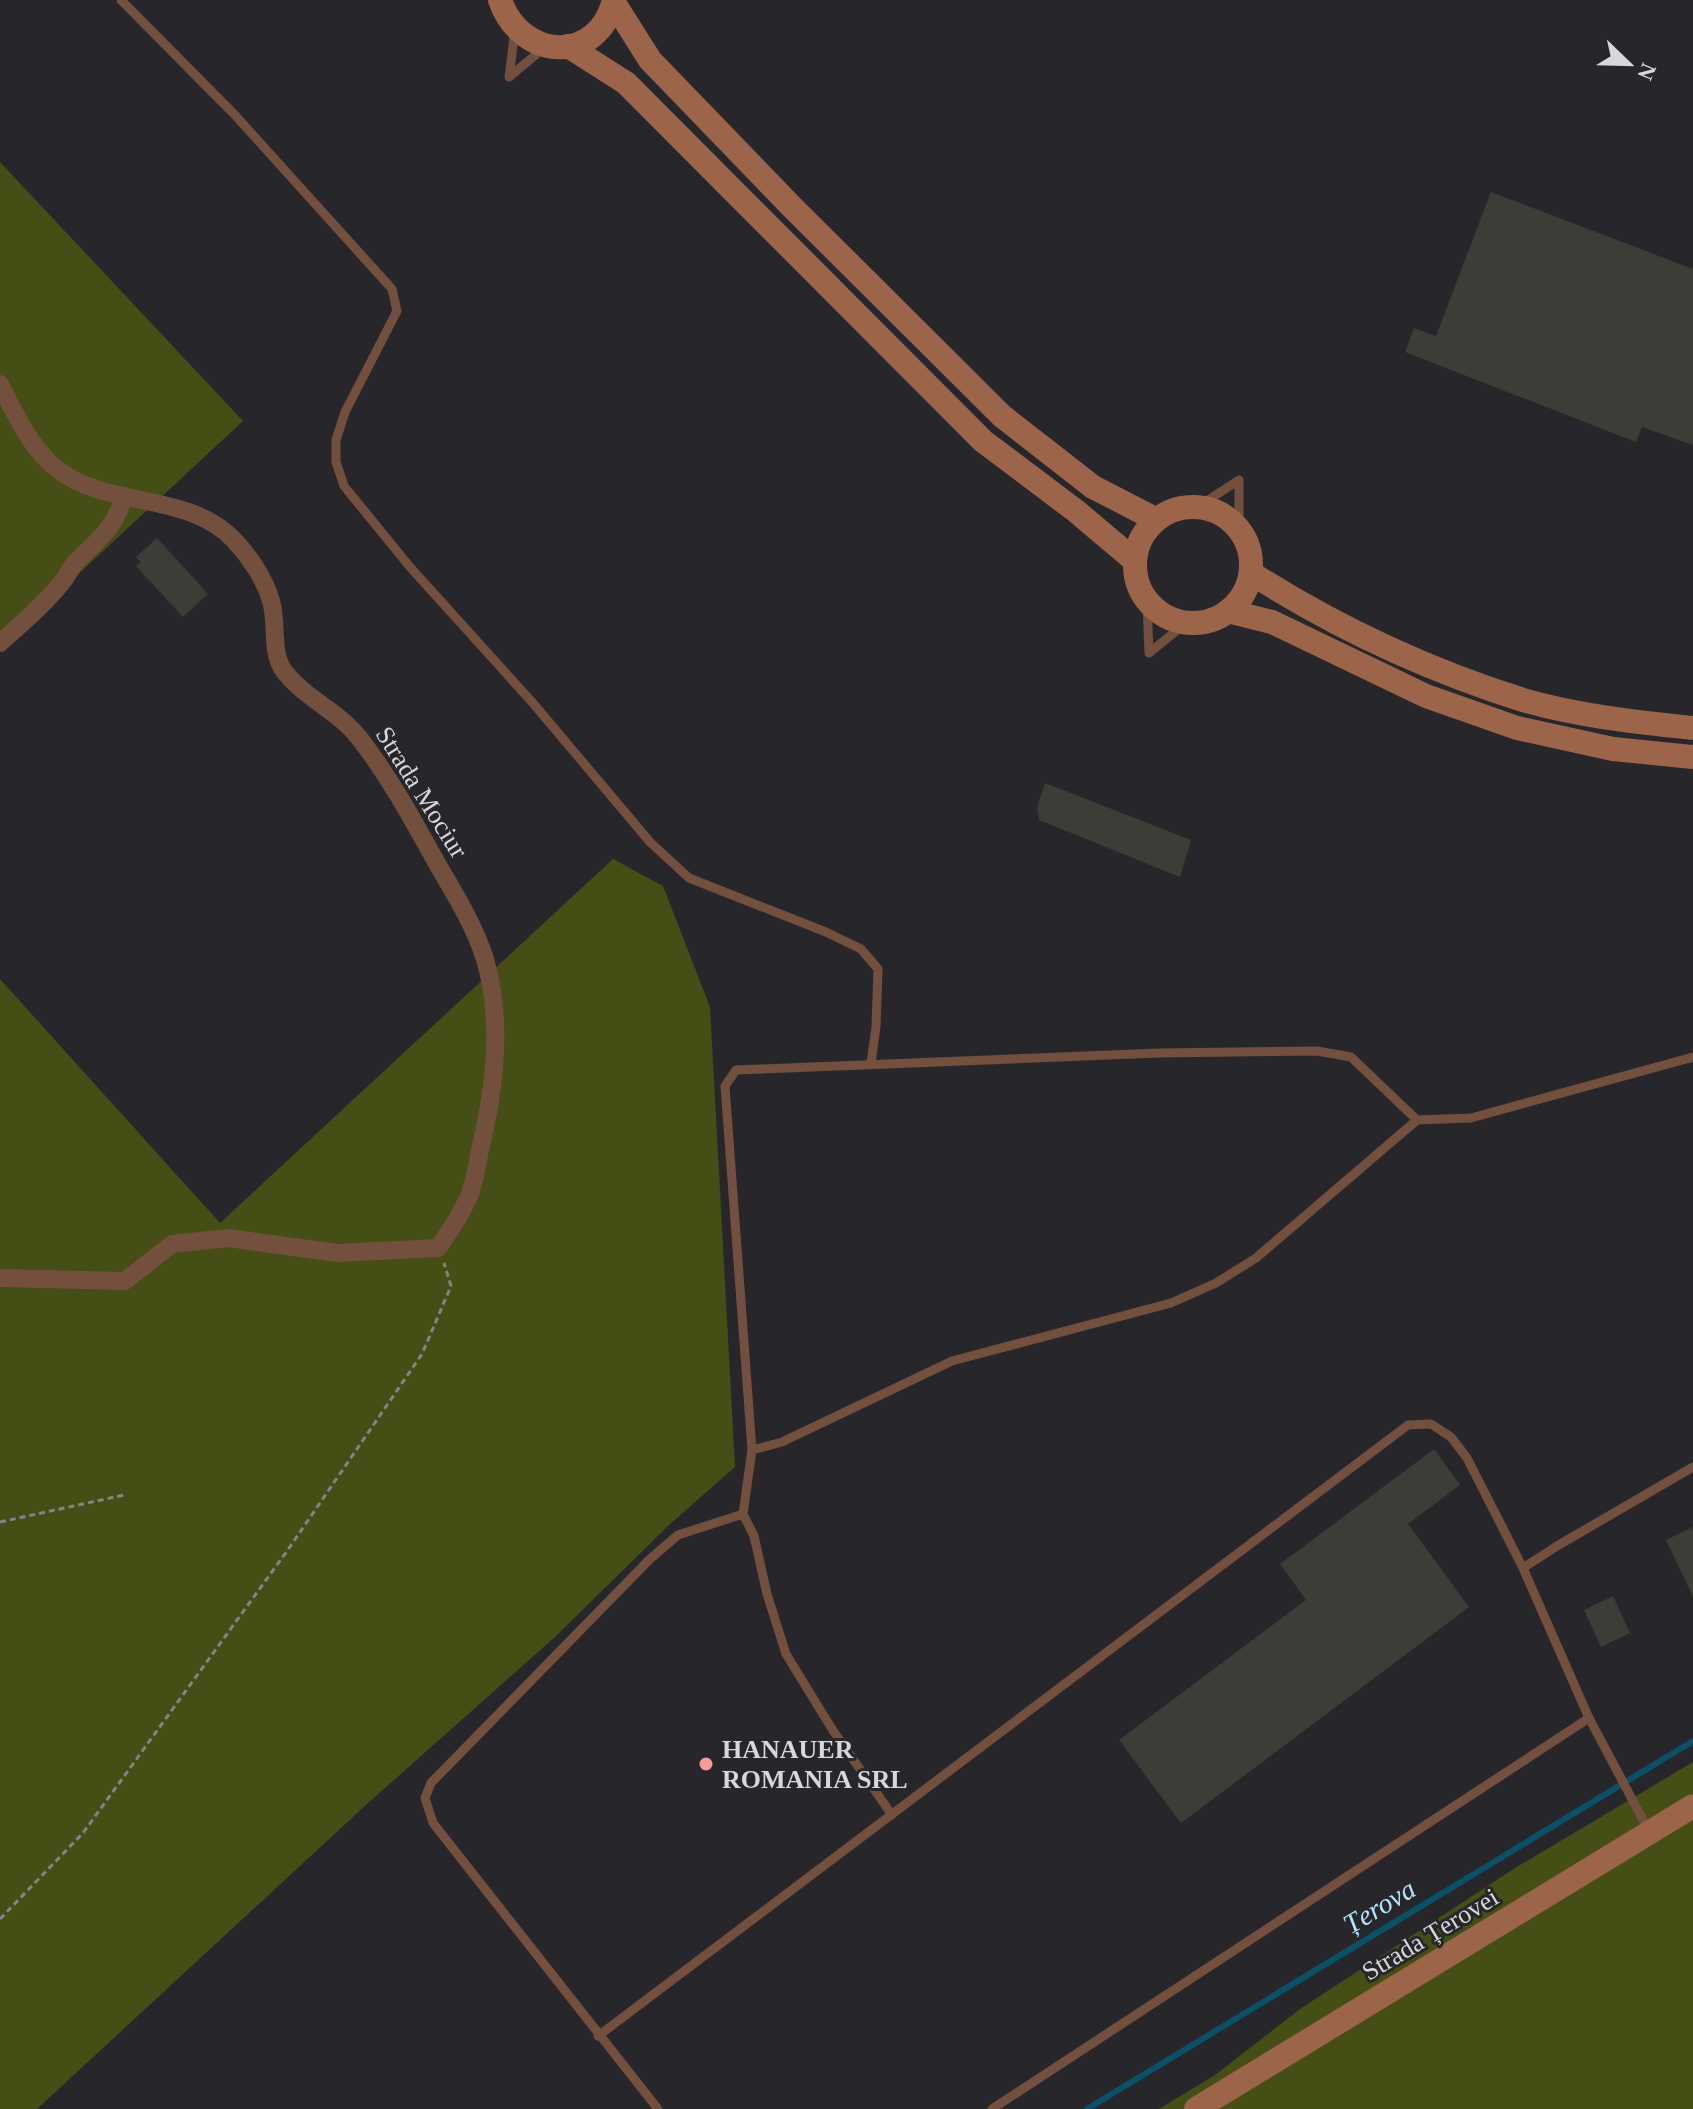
<svg xmlns="http://www.w3.org/2000/svg" width="1693" height="2109" viewBox="0 0 1693 2109" font-family="'Times New Roman',serif">
	<style>
		.green { fill: #454e14 }
		.lines { fill: none; stroke-linecap: round; stroke-linejoin: round }
		.stream { stroke: #0a5168; stroke-width: 6 }
		.building { fill: #3e3c37 }
		.path { stroke: #848387; stroke-width: 3; stroke-dasharray: 6 4; stroke-linecap: butt }
		.lane { stroke: #734f3e; stroke-width: 9 }
		.street { stroke: #734f3e; stroke-width: 18 }
		.secondary { stroke: #9c6448; stroke-width: 24 }
		.poi-dot { fill: #f59b9c; stroke: #27272b; stroke-width: 3 }
		.labels { text-anchor: middle; stroke-width: 6; stroke-linejoin: round; paint-order: stroke }
		.street-label { font-size: 26px; fill: #d8d7da; stroke: #27272b }
		.poi-label { font-size: 26px; font-weight: bold; fill: #d8d7da; stroke: #27272b; text-anchor: start }
		.water-label { font-size: 28px; font-style: italic; fill: #b2e6fd; stroke: #27272b }
	</style>
	<rect width="100%" height="100%" fill="#27272b"/>
	<g class="green">
		<path d="M0,162L243,421L0,647Z"/>
		<path d="M613,859L663,886L710,1007L735,1467L669,1525L556,1636L367,1804L37,2109H0V979L220,1223Z"/>
		<path d="M1693,1762V2109H1159L1215,2075L1300,2009L1515,1868Z"/>
	</g>
	<g class="lines">
		<path class="stream" d="M1087,2109L1693,1741"/>
	</g>
	<g class="building">
		<path d="M1491,192L1693,269V445L1642,427L1636,442L1405,352L1414,328L1436,336Z"/>
		<path d="M157,538L208,594L183,617L136,566L141,562L136,557Z"/>
		<path d="M1045,783L1191,840L1180,877L1039,820L1037,808Z"/>
		<path d="M1434,1449L1460,1485L1408,1524L1469,1607L1181,1823L1119,1740L1306,1600L1280,1564Z"/>
		<path d="M1693,1527V1597L1666,1540Z"/>
		<path d="M1613,1596L1630,1633L1601,1647L1584,1610Z"/>
	</g>
	<g class="lines">
		<g class="path">
			<path d="M0,1522L124,1495"/>
			<path d="M0,1919L83,1833L287,1551L422,1354L451,1286L444,1263"/>
		</g>
		<g class="lane">
			<path d="M121,0L234,114L392,289L397,311L345,412L336,440V462L344,486L410,567L532,702L650,842L689,878L826,932L861,949L878,969L876,1027L871,1063"/>
			<path d="M515,30L509,77L544,48"/>
			<path d="M1199,506L1239,480V528"/>
			<path d="M1147,602L1149,653L1186,623"/>
			<path d="M752,1450L782,1442L952,1361L1171,1303L1216,1283L1256,1258L1417,1120"/>
			<path d="M743,1514L754,1536L767,1594L786,1654L832,1729L892,1815"/>
			<path d="M1523,1568L1557,1546L1693,1467"/>
			<path d="M598,2036L1408,1425L1431,1424L1451,1437L1467,1458L1523,1568L1589,1718L1650,1833"/>
			<path d="M658,2109L433,1823L425,1798L431,1783L650,1559L678,1535L743,1514L752,1450L725,1086L736,1070L1159,1053L1317,1051L1351,1057L1417,1120L1471,1118L1693,1057"/>
			<path d="M992,2109L1589,1718"/>
		</g>
		<g class="street">
			<path d="M0,384C15,413 30,448 57,469C108,509 187,491 234,540C249,556 265,579 271,601C278,623 270,652 284,671C305,699 339,711 360,739C391,779 415,824 439,867C456,896 475,927 485,959C503,1022 495,1087 480,1150C477,1165 475,1182 469,1196C461,1215 449,1232 438,1248L338,1253L228,1238L172,1244L125,1281L0,1278"/>
			<path d="M0,643C22,623 45,604 63,581C68,575 71,566 77,561C100,538 115,528 124,496"/>
		</g>
		<g class="secondary">
			<path d="M500,0C521,61 598,65 614,0"/>
			<path d="M614,3L650,60L792,207L1002,416L1093,487L1155,519"/>
			<path d="M568,46L626,83L983,441L1076,511L1134,560"/>
			<circle cx="1193" cy="565" r="58"/>
			<path d="M1251,573C1334,626 1428,670 1523,700C1578,716 1636,722 1693,728"/>
			<path d="M1228,611L1272,622L1426,696L1517,728L1613,749L1693,757"/>
			<path d="M1196,2109L1693,1806"/>
		</g>
	</g>
	<circle class="poi-dot" cx="706" cy="1764" r="8"/>
	<g class="labels">
		<g class="street-label">
			<text transform="translate(422 792) rotate(58)" y="9">Strada Mociur</text>
			<text transform="translate(1430 1934) rotate(-31)" y="9">Strada Țerovei</text>
		</g>
		<g class="poi-label">
			<text x="722" y="1758">HANAUER<tspan x="722" dy="30">ROMANIA SRL</tspan></text>
		</g>
		<g class="water-label">
			<text transform="translate(1379 1906) rotate(-31)" y="10">Țerova</text>
		</g>
	</g>
	<g transform="translate(1629 64) rotate(113)" stroke="#27272b" stroke-width="6" paint-order="stroke">
	<path d="M0-6L14 30L0 20L-14 30Z" fill="#d8d7da"/>
	<text y="-12" font-size="22" font-weight="bold" text-anchor="middle" fill="#d8d7da">N</text>
	</g>
</svg>
